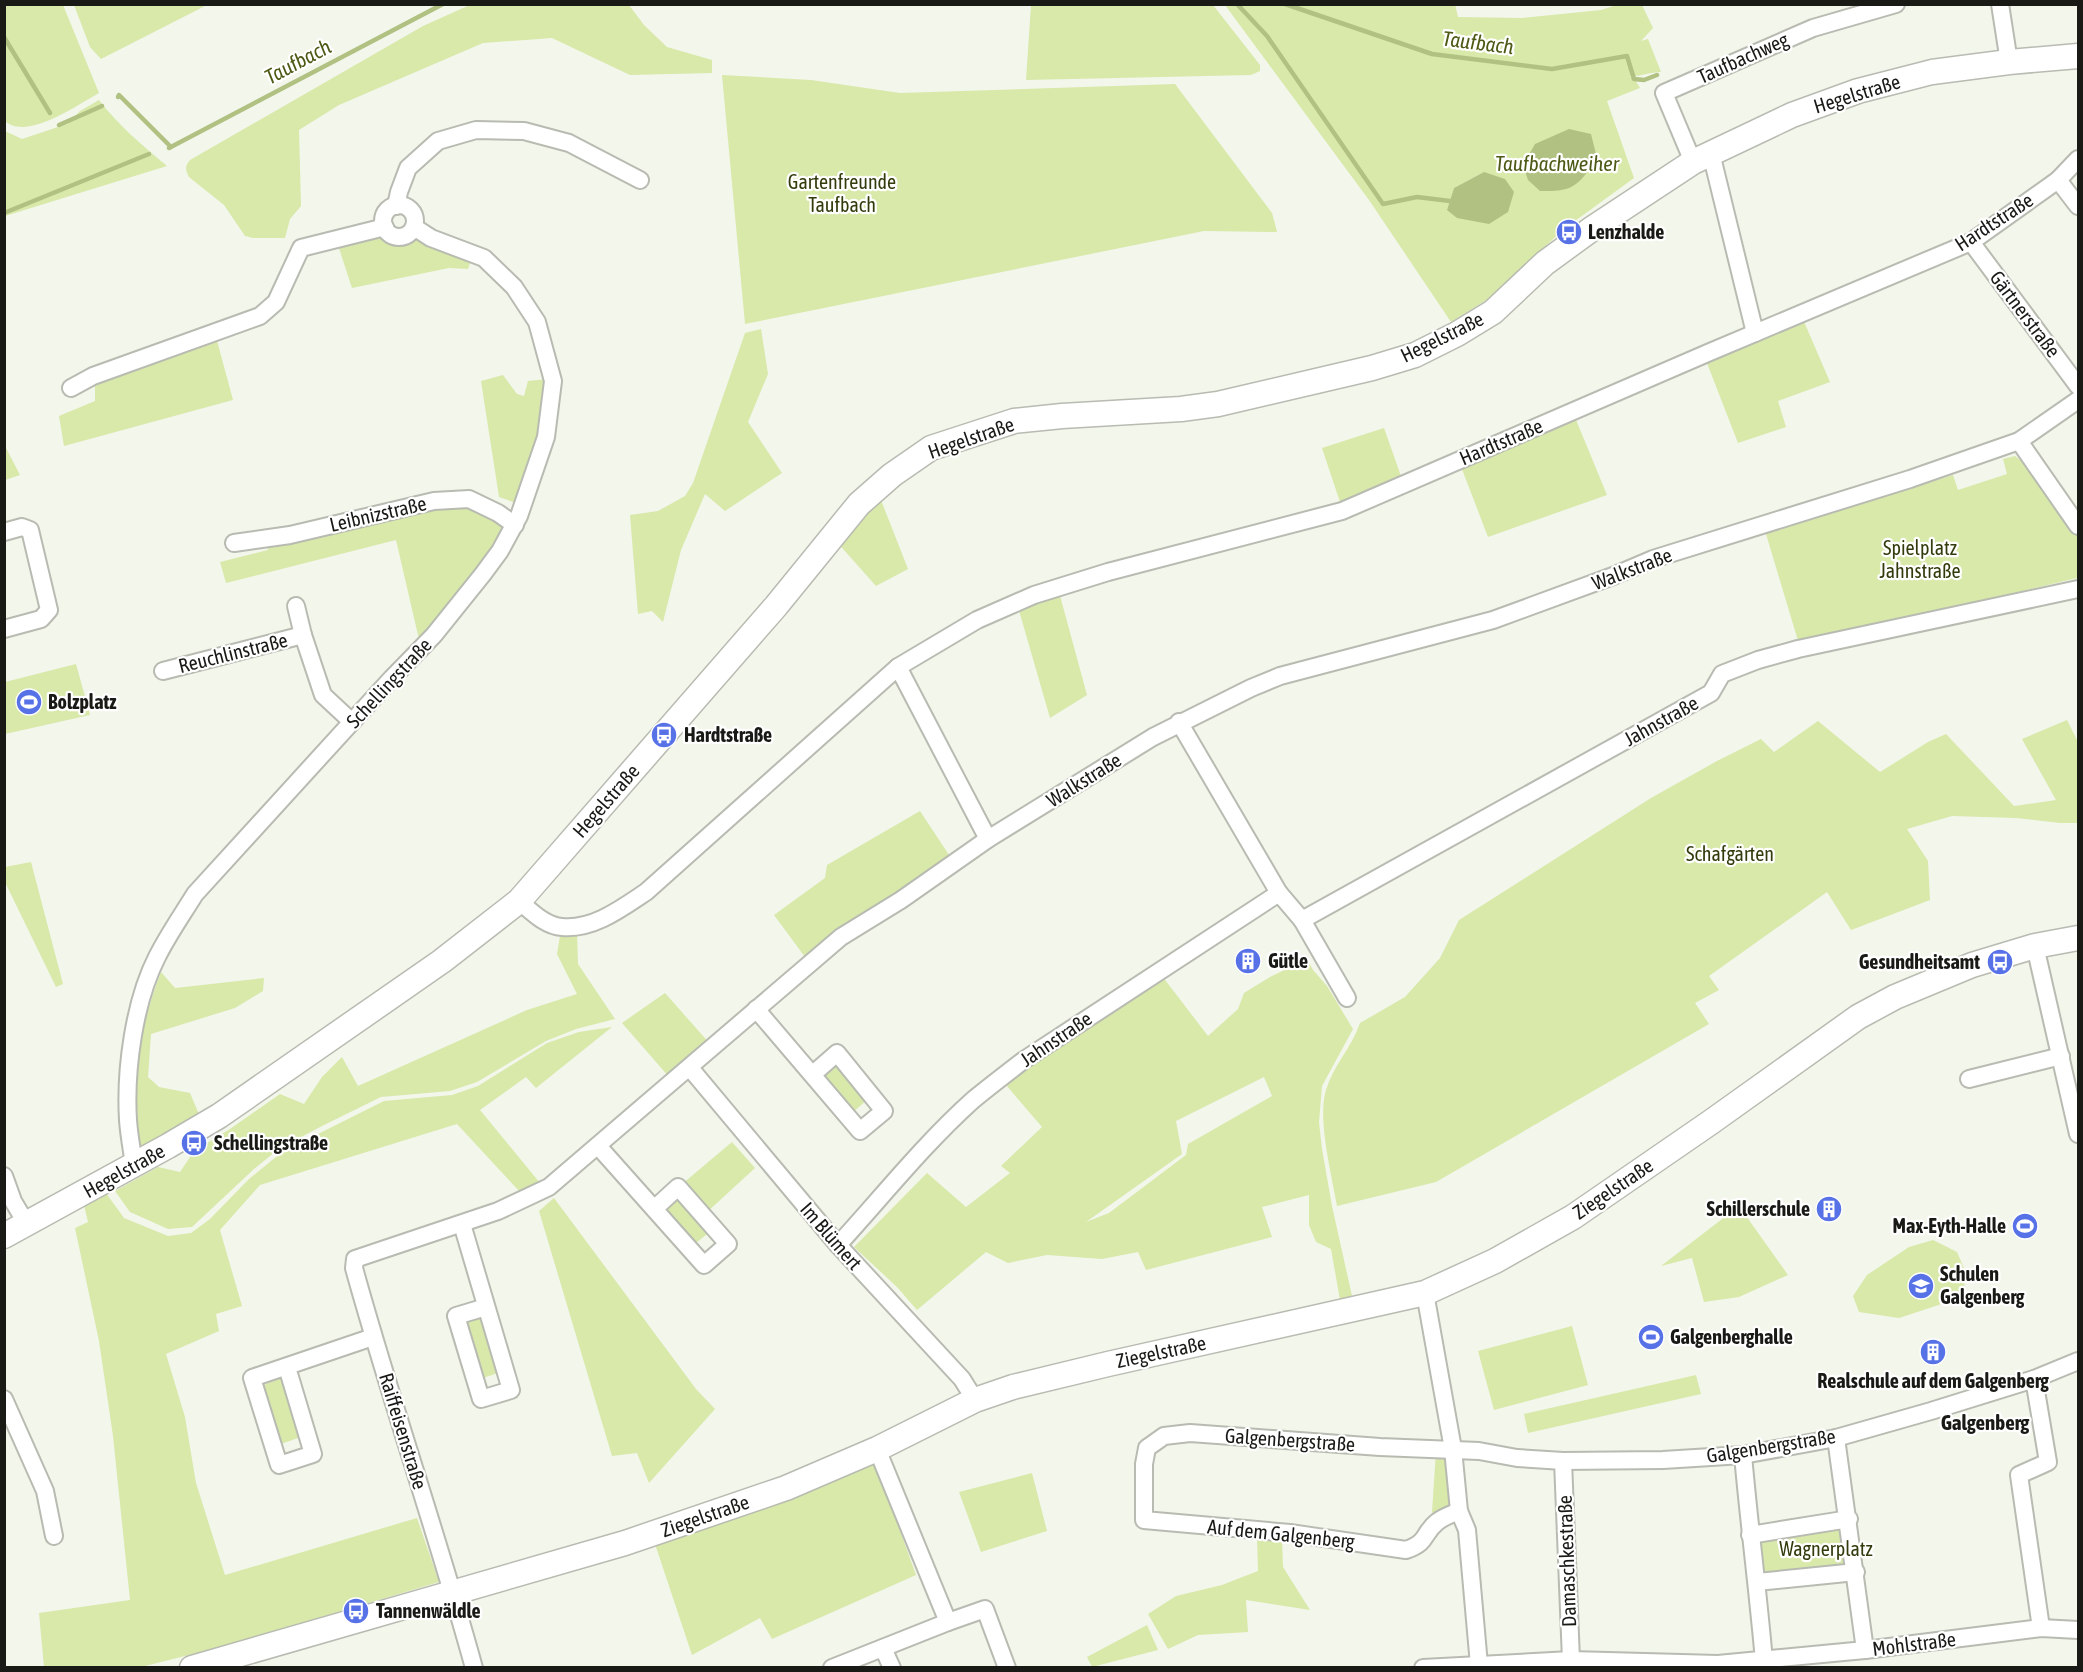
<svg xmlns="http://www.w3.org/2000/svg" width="2083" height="1672" viewBox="0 0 2083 1672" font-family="'Asap Condensed',sans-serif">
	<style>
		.green { fill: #d8e9aa; fill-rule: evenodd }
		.water { fill: #b0c182 }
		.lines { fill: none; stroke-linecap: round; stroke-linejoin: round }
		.stream { stroke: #b0c182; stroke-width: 4.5 }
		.street-casing { stroke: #b8bbb1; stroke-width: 20 }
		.secondary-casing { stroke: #b8bbb1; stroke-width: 27 }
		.street { stroke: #fff; stroke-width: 16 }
		.secondary { stroke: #fff; stroke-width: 24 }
		.labels { text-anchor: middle; stroke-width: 4.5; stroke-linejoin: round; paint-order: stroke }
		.street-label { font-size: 20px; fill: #191a16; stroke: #fff }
		.park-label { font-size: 20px; fill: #323b0c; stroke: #fff }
		.poi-label { font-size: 20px; font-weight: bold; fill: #191a16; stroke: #fff; text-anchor: start }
		.water-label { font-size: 21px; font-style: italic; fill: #4c5a15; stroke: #fff }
		.neighbourhood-label { font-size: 21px; font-weight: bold; fill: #191a16; stroke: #fff }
	</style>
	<rect width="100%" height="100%" fill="#f3f6eb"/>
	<g class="green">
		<path d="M5,4L63,5L99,93C77,105 27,141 5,121Z"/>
		<path d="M472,4L629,5L644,25L667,47L712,60V73L630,75L552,38L483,43L339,105L299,130L301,206L290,219L285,238H253L245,236L224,205L189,177C185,169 185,166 190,160L423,26Z"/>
		<path d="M1455,4L1458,17L1522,18L1601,10L1617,5H1642L1653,28L1641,41L1648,39L1661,72C1650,72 1640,77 1629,76L1634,78L1640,88L1607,101L1634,178L1564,229L1488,299L1451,322L1369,200L1225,5ZM1484,172L1447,210L1454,188Z"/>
		<path d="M74,5H207L101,59L90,47Z"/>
		<path d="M1031,5H1213L1260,65V71L1251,75L1026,80Z"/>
		<path d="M722,75L811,80L900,93L1175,84L1272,213L1277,232L1204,231L745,324Z"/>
		<path d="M99,100C119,126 142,145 167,166L5,216V131L22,139L67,124L80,111Z"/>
		<path d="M382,231L390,239L405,240L415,233L472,257L468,269L449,268L352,288L337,242Z"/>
		<path d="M1802,317L1830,382L1778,401L1786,427L1738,443L1705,358Z"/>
		<path d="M761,329L768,374L748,422L782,473L725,511L705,494L681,550L663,622L652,611L638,614L630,515L658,511L685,496L693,483L745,333Z"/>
		<path d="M216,337L233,400L64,446L59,416L95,401V379Z"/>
		<path d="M503,375L517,394L524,396L528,381L548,379L543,433L519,504L499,497L481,381Z"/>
		<path d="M1574,415L1607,495L1488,537L1460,464Z"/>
		<path d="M1384,428L1402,479L1341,505L1322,448Z"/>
		<path d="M4,444L20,475L5,480H4Z"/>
		<path d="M2015,456L2023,462L2078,535L2077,578L1799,644L1766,534L1953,475L1958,490L2007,474L2003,459Z"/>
		<path d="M879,495L908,569L876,586L836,541Z"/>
		<path d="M469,499L515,525L421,648L396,540L226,583L220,562L268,550L266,538Z"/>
		<path d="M1059,592L1087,695L1050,718L1018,607Z"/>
		<path d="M76,664L90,715L5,734V682Z"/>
		<path d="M2067,720L2078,742V823H2060L2016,818L1952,816L1907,829L1928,861L1930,900L1851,930L1827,892L1709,976L1719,990L1695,1003L1709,1024L1436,1182L1337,1206C1332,1176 1317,1119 1326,1090C1333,1066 1352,1047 1360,1023L1405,997L1440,958L1459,920L1651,798L1717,761L1761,739L1774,752L1818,721L1880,772L1928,742L1946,734L2014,806L2056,800L2022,739Z"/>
		<path d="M920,811L951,858L808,961L774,915L825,878L827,865Z"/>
		<path d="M31,862L63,984L56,987L5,882V867Z"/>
		<path d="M561,930L577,931L578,964L615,1019L576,1029L546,1041L477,1082L450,1091L381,1097L324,1125L280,1148L254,1169L192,1227L168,1229L130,1212L115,1191L158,1167L180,1172L194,1151L230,1129L280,1094L304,1104L322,1077L342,1057L358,1086L527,1010L577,994L557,954Z"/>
		<path d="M1307,959L1313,970L1327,986L1353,1029L1322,1086L1319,1122L1322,1149L1332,1206L1352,1296L1340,1300L1331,1249L1316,1242L1309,1225V1195L1262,1207L1272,1237L1146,1270L1138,1252L1102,1259L1047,1255L1008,1263L986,1252L917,1310L897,1287L854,1247L927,1173L966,1207L1010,1173L1001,1166L1042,1127L1000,1078L1159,972L1208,1036L1238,1009L1244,993L1270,977ZM1264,1077L1272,1096L1188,1144L1186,1155L1109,1213L1086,1222L1182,1154L1176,1121Z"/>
		<path d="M161,972L175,988L264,978L263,991L235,1008L151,1034L148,1077L159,1087L190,1093L201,1119L141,1152C132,1084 136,1037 161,972Z"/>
		<path d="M665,993L711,1045L670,1078L622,1023Z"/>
		<path d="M612,1027L536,1088L526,1077L480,1110L540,1183L519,1191L457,1124L260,1185L220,1230L242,1306L216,1314L219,1331L166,1354L185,1417L196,1483L225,1575L417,1518L439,1582L217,1648L141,1667H44L39,1613L130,1600L113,1436L99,1341L75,1228L88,1222L83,1201L103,1189L124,1218L168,1236L191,1233L210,1219L249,1179L282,1152L384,1101L452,1095L478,1086L547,1043L579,1032Z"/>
		<path d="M836,1058L869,1098L850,1115L818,1075Z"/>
		<path d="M732,1142L755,1168L706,1213L681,1185Z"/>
		<path d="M678,1191L712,1230L691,1247L657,1209Z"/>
		<path d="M554,1198L696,1389L715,1409L649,1483L637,1453L612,1456L539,1211Z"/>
		<path d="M1739,1206L1788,1275L1739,1297L1704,1302L1692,1258L1661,1266Z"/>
		<path d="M1933,1240L1957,1252L1966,1273L1963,1297L1899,1318L1859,1312L1853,1296L1867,1275L1909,1247Z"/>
		<path d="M483,1314L501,1372L480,1379L462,1321Z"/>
		<path d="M1572,1326L1588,1385L1494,1410L1478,1351Z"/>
		<path d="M1696,1375L1701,1394L1528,1433L1524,1414Z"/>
		<path d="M281,1378L301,1437L278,1445L261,1386Z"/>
		<path d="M1436,1451L1451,1452L1455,1509L1438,1518L1432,1512Z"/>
		<path d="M875,1461L916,1575L772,1639L760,1618L692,1655L654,1541Z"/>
		<path d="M1032,1473L1047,1531L981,1552L959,1492Z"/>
		<path d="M1846,1522L1853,1569L1759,1579L1753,1536Z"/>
		<path d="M1257,1536L1282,1538L1283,1567L1310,1610L1246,1600L1248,1632L1198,1635L1168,1649L1148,1614L1176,1596L1222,1585L1258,1571Z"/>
		<path d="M1147,1625L1158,1650L1092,1667L1087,1657Z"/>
	</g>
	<g class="water">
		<path d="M1569,129L1591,134L1597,158C1578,186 1574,192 1540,191L1528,180L1523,165L1535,144Z"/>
		<path d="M1484,172L1505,179L1514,192L1508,212L1489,224L1457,218L1447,210L1454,188Z"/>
	</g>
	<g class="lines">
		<g class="stream">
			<path d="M1237,4L1267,36L1383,204L1417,197L1450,201"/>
			<path d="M1285,4L1432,54L1552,69L1627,56L1634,79L1644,80L1657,75"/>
			<path d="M4,37L50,113"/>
			<path d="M118,97L119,95L171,147"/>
			<path d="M59,125L102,106"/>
			<path d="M169,148L443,4"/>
			<path d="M4,213L149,154"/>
		</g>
		<defs>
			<g id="street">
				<path d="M2000,4L2009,62"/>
				<path d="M1711,153L1755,333"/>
				<path d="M1693,162L1664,93L1813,28L1896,4"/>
				<path d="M2058,180L2078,206"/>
				<circle cx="399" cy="221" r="16"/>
				<path d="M396,206L399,192L408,168L438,141L476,130L524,131L569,143L640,180"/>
				<path d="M1971,242L2078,386"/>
				<path d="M71,388L93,376L260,316L276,302L301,248L385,227"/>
				<path d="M2019,441L2078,526"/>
				<path d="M4,532L22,527L30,530L49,610L41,619L4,629"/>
				<path d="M234,543L290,535L434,501L469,499L498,513L515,525"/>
				<path d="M296,606L303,635L323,695L352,722"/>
				<path d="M898,667L988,839"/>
				<path d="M163,671L303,635"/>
				<path d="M1179,722L1279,893L1302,920L1711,693L1722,674L1758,660L1798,649L2078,589"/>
				<path d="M519,901C531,911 545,926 562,927C593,930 622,908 646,892L898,667L977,620L1034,595L1108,572L1342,511L1710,352L1971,242L2058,180L2078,159"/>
				<path d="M1302,920L1347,998"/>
				<path d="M2035,946L2078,1134"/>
				<path d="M756,1009L860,1131L884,1111L837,1053L813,1074"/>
				<path d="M690,1068L838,1245L962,1379L975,1400"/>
				<path d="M1969,1079L2061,1056"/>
				<path d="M598,1146L704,1265L728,1244L678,1187L654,1209"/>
				<path d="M134,1165C132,1150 129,1135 128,1120C125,1070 134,1002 157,957C168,935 182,915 195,894L392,678L434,635L483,574L500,551L519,516L546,437L553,381L537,322L514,287L484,258L431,238L414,227"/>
				<path d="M4,1176L13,1201L26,1223"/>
				<path d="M462,1224L511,1390L481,1399L456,1316L486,1307"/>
				<path d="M838,1245C882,1197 924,1144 973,1100C990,1086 1007,1073 1024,1060L1279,893"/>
				<path d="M1425,1293L1453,1449L1459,1511L1467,1530L1479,1665"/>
				<path d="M287,1367L313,1454L279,1465L252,1378L373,1337"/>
				<path d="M2034,1379L2048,1462L2019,1475L2041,1628"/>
				<path d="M4,1399L45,1491L54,1536"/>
				<path d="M1836,1438L1865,1650"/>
				<path d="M877,1449L948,1622L985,1609L1007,1668"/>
				<path d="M1743,1455C1749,1523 1758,1592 1764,1661"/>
				<path d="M1563,1461L1571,1660L1566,1668"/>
				<path d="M1459,1511C1452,1514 1443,1517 1437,1522C1422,1534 1429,1542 1406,1550L1290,1533L1144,1520V1464L1147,1448L1164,1436L1190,1433L1380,1447L1479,1451L1517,1458L1563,1461L1663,1460L1743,1455L1836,1438L1931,1411L2034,1379L2078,1361"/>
				<path d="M1750,1535L1849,1519"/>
				<path d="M1757,1582L1856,1572"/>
				<path d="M883,1648L892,1668"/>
				<path d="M474,1668C437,1533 391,1402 354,1268L355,1259L498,1211L549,1187L841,937L901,900L988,839L1153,737L1251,688L1280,676L1493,620L1613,576L1653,559L1910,479L2019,441L2078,400"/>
				<path d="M832,1668L948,1622"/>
				<path d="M1423,1668L1571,1660L1718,1664L1865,1650L2041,1628L2078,1630"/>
			</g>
			<g id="secondary">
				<path d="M4,1236L168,1146L219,1116L442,961L519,901L776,606L859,504L892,475L931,448L1014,421L1062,416L1181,409L1218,404L1372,368L1415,355L1457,334L1493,312L1545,263L1593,228L1693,162L1792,115L1858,91L1932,72L2009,62L2078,56"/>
				<path d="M192,1668L625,1543L786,1488L877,1449L975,1400L1013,1387L1108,1364L1425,1293L1495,1261L1573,1217L1711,1122L1858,1017L1895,997L1972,965L2035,946L2078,938"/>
			</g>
		</defs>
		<use href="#street" class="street-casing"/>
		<use href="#secondary" class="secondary-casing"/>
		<use href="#street" class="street"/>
		<use href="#secondary" class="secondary"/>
	</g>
	<defs>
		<symbol id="bus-disc" viewBox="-11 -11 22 22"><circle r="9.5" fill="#5771e7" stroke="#fff"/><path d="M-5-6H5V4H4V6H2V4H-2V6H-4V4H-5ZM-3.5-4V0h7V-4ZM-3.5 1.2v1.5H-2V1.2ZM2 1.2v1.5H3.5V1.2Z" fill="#fff"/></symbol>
		<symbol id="stadium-disc" viewBox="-11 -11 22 22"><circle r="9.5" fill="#5771e7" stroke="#fff"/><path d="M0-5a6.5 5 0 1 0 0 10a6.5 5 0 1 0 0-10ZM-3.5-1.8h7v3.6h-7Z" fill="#fff"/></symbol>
		<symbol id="building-disc" viewBox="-11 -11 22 22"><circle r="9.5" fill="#5771e7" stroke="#fff"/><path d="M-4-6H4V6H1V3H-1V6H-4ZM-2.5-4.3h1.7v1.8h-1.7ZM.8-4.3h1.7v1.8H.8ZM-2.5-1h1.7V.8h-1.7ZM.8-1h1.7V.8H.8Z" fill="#fff"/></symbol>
		<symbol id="school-disc" viewBox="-11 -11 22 22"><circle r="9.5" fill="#5771e7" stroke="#fff"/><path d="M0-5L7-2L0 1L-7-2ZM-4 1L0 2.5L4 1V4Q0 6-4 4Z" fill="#fff"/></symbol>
	</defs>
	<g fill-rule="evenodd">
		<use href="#bus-disc" x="1554" y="217" width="30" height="30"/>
		<use href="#stadium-disc" x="14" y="687" width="30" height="30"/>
		<use href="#bus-disc" x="649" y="720" width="30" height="30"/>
		<use href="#building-disc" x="1233" y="946" width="30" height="30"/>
		<use href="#bus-disc" x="1985" y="947" width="30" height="30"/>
		<use href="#bus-disc" x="179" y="1128" width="30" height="30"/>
		<use href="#building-disc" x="1814" y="1194" width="30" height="30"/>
		<use href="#stadium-disc" x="2010" y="1211" width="30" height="30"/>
		<use href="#school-disc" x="1906" y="1271" width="30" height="30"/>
		<use href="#stadium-disc" x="1636" y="1322" width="30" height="30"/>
		<use href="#building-disc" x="1918" y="1337" width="30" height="30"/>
		<use href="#bus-disc" x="341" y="1596" width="30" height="30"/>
	</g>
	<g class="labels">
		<g class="street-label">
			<text transform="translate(1743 58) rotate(-24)" y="7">Taufbachweg</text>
			<text transform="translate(1857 94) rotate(-17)" y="7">Hegelstraße</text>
			<text transform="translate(1994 222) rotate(-33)" y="7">Hardtstraße</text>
			<text transform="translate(2025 314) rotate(53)" y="7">Gärtnerstraße</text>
			<text transform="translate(1442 337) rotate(-26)" y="7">Hegelstraße</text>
			<text transform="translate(971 438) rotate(-19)" y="7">Hegelstraße</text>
			<text transform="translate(1501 442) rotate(-23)" y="7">Hardtstraße</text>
			<text transform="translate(378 514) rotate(-13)" y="7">Leibnizstraße</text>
			<text transform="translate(1632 569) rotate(-21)" y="7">Walkstraße</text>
			<text transform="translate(233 653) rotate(-14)" y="7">Reuchlinstraße</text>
			<text transform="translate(389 683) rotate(-47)" y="7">Schellingstraße</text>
			<text transform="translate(1661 721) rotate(-29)" y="7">Jahnstraße</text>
			<text transform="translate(1084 780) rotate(-32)" y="7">Walkstraße</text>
			<text transform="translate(606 801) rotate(-49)" y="7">Hegelstraße</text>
			<text transform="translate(1056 1039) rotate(-34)" y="7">Jahnstraße</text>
			<text transform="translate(124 1171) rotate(-29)" y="7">Hegelstraße</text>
			<text transform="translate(1613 1189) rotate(-34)" y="7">Ziegelstraße</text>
			<text transform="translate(831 1236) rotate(49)" y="7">Im Blümert</text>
			<text transform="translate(1161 1352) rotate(-12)" y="7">Ziegelstraße</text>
			<text transform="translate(403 1431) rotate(73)" y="7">Raiffeisenstraße</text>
			<text transform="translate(1290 1440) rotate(4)" y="7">Galgenbergstraße</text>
			<text transform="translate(1771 1446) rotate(-9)" y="7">Galgenbergstraße</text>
			<text transform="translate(705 1516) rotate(-19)" y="7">Ziegelstraße</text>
			<text transform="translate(1281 1534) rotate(6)" y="7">Auf dem Galgenberg</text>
			<text transform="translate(1567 1561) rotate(-92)" y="7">Damaschkestraße</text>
			<text transform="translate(1914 1644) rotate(-7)" y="7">Mohlstraße</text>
		</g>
		<g class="park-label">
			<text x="842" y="189">Gartenfreunde<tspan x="842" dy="23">Taufbach</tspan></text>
			<text x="1920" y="555">Spielplatz<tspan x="1920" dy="23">Jahnstraße</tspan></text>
			<text x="1730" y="861">Schafgärten</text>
			<text x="1826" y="1556">Wagnerplatz</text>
		</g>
		<g class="poi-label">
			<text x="1588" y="239">Lenzhalde</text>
			<text x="48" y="709">Bolzplatz</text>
			<text x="684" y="742">Hardtstraße</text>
			<text x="1268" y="968">Gütle</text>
			<text x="1980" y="969" text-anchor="end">Gesundheitsamt</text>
			<text x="214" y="1150">Schellingstraße</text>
			<text x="1810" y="1216" text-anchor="end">Schillerschule</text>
			<text x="2006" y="1233" text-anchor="end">Max-Eyth-Halle</text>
			<text x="1940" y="1281">Schulen<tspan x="1940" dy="23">Galgenberg</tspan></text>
			<text x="1670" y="1344">Galgenberghalle</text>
			<text x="1933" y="1388" text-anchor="middle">Realschule auf dem Galgenberg</text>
			<text x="376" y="1618">Tannenwäldle</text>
		</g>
		<g class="water-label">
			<text transform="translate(1478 43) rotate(7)" y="7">Taufbach</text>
			<text transform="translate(298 62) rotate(-28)" y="7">Taufbach</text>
			<text x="1557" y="171">Taufbachweiher</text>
		</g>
		<g class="neighbourhood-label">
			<text x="1985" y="1430">Galgenberg</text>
		</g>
	</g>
	<rect width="2083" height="1672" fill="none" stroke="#191a16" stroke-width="12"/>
</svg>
